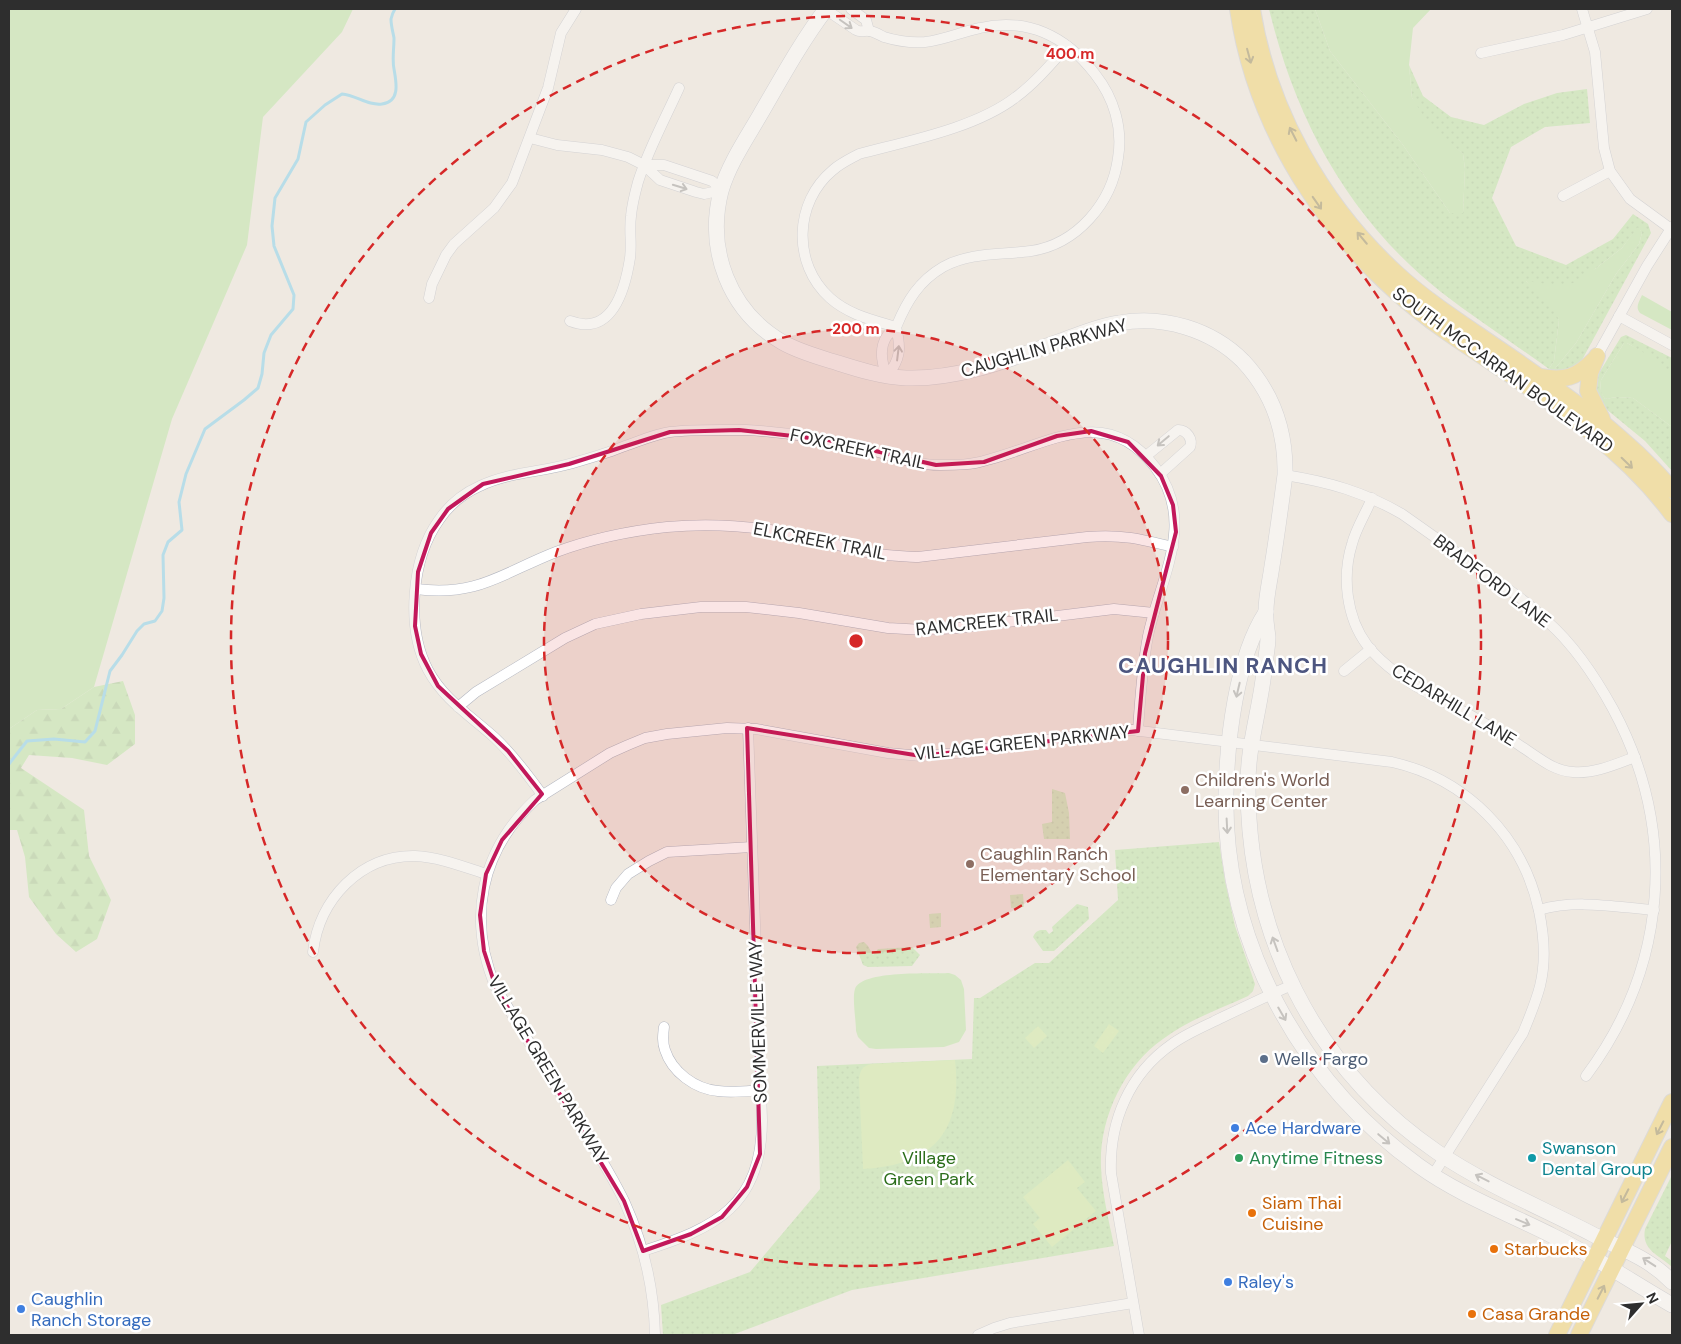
<svg xmlns="http://www.w3.org/2000/svg" width="1681" height="1344" viewBox="0 0 1681 1344" font-family="'DM Sans',sans-serif">
	<style>
		.grass { fill: #b6e59e }
		.forest { fill: url(#forest-firs) }
		.park { fill: url(#park-dots) }
		.pitch { fill: #c9ec9a }
		.lines { fill: none; stroke-linecap: round; stroke-linejoin: round }
		.stream { stroke: #75cff0; stroke-width: 3 }
		.street-casing { stroke: #b4b7c1; stroke-width: 11 }
		.secondary-casing { stroke: #b4b7c1; stroke-width: 16 }
		.primary-casing { stroke: #c9c9c9; stroke-width: 18 }
		.street { stroke: #fff; stroke-width: 10 }
		.secondary { stroke: #fff; stroke-width: 15 }
		.primary { stroke: #f2d163; stroke-width: 16 }
		.oneway { stroke: #969696 }
		.oneway2 { stroke: #908048 }
		.marked { fill: none; stroke: #c2185b; stroke-width: 4; stroke-linejoin: round }
		.ring { fill: none; stroke: #d62828; stroke-width: 2.5; stroke-dasharray: 9 6 }
		.education-dot { fill: #8d6e63; stroke: #fff; stroke-width: 2 }
		.service-dot { fill: #5c6f8a; stroke: #fff; stroke-width: 2 }
		.shop-dot { fill: #3f7fe0; stroke: #fff; stroke-width: 2 }
		.leisure-dot { fill: #2e9e5b; stroke: #fff; stroke-width: 2 }
		.culture-dot { fill: #0f9aa8; stroke: #fff; stroke-width: 2 }
		.food-dot { fill: #e8710a; stroke: #fff; stroke-width: 2 }
		.labels { text-anchor: middle; stroke-width: 5; stroke-linejoin: round; paint-order: stroke }
		.street-label { font-size: 18px; fill: #2e2e2e; stroke: #fff }
		.education-label { font-size: 18px; fill: #785e54; stroke: #fff; text-anchor: start }
		.service-label { font-size: 18px; fill: #4e5e75; stroke: #fff; text-anchor: start }
		.shop-label { font-size: 18px; fill: #366cbe; stroke: #fff; text-anchor: start }
		.culture-label { font-size: 18px; fill: #0d838f; stroke: #fff; text-anchor: start }
		.park-label { font-size: 18px; fill: #2c6e1b; stroke: #fff }
		.leisure-label { font-size: 18px; fill: #27864d; stroke: #fff; text-anchor: start }
		.food-label { font-size: 18px; fill: #c56008; stroke: #fff; text-anchor: start }
		.district-label { font-size: 22px; font-weight: bold; letter-spacing: 1px; fill: #4d5680; stroke: #fff }
		.centre { fill: #d62828; stroke: #fff; stroke-width: 2.5 }
		.ring-label { font-size: 15px; text-anchor: middle; font-weight: bold; fill: #d62828; stroke: #fff; stroke-width: 5; stroke-linejoin: round; paint-order: stroke }
	</style>
	<defs>
		<pattern id="forest-firs" width="22" height="20" patternUnits="userSpaceOnUse" patternTransform="scale(1.25)"><rect width="22" height="20" fill="#b6e59e"/><path d="M5 1l3.5 6h-7zM16 11l3.5 6h-7z" fill="#9dc588"/></pattern>
		<pattern id="park-dots" width="8" height="8" patternUnits="userSpaceOnUse" patternTransform="scale(1.25)"><rect width="8" height="8" fill="#b6e59e"/><path d="M2 2h.1M6 6h.1" fill="none" stroke="#9dc588" stroke-width="1.8" stroke-linecap="round"/></pattern>
	</defs>
	<rect width="100%" height="100%" fill="#efe9e1"/>
	<g class="grass">
		<path d="M9,9H353L342,32L263,117L247,245L172,419L94,687L61,709L37,710L9,729Z"/>
		<path d="M1315,9H1431L1413,28L1409,65L1412,98L1450,142L1463,154L1465,169L1463,213H1450L1403,145L1330,51Z"/>
		<path d="M1638,226L1642,233L1639,244L1616,274L1576,343L1553,371L1549,369L1554,361L1559,320L1526,281H1534L1595,269L1622,248Z"/>
		<path d="M1642,295L1672,312V330L1640,313C1635,307 1639,302 1642,295Z"/>
		<path d="M1624,343H1627C1640,351 1665,359 1672,375C1675,382 1672,417 1672,427L1633,398L1617,397L1605,399L1600,391L1601,380Z"/>
		<path d="M949,973L955,975L961,980L964,989L966,1030L959,1042L944,1047L876,1049L869,1048L858,1037L856,1031C856,1020 852,998 855,989C861,970 931,974 949,973Z"/>
	</g>
	<path class="forest" d="M123,681L135,715V744L107,765L72,758L29,755L21,768L84,810L89,856L111,900L97,939L76,952L56,934L29,897L25,857L17,830H9V729L37,710L61,709L94,687Z"/>
	<g class="park">
		<path d="M1269,9H1315L1330,51L1403,145L1450,213H1463L1465,169L1463,154L1430,126L1412,98L1409,65L1423,96L1451,117L1484,125L1524,104L1557,93L1587,89L1590,123L1545,127L1511,147L1492,198L1516,246L1566,265L1613,239L1633,214L1648,224L1651,233L1582,360L1574,369L1553,371L1576,343L1616,274L1639,244L1642,233L1638,227L1622,248L1595,269L1573,283L1560,286L1526,281L1553,308L1559,320L1554,361L1549,369C1513,343 1476,319 1441,292C1349,219 1296,121 1269,9Z"/>
		<path d="M1626,335L1672,358V376C1660,360 1644,353 1627,343H1624L1601,380L1600,390L1605,399L1617,397L1633,398L1672,427V471L1645,441L1600,404L1595,395L1596,378L1621,337Z"/>
		<path d="M1052,789L1065,793L1069,813L1070,839H1044L1042,824L1052,822Z"/>
		<path d="M1219,842L1225,881L1235,926L1255,984L1253,991L1248,996C1220,1009 1188,1020 1163,1039C1123,1067 1099,1119 1101,1167C1102,1194 1109,1221 1114,1246L852,1290L732,1335H663L661,1305L750,1272L820,1189L817,1066L972,1059L974,998H980L1035,963H1049L1118,900L1115,850Z"/>
		<path d="M1023,894L1024,907L1011,908L1010,895Z"/>
		<path d="M1077,904L1088,907L1089,919L1054,951H1043L1033,937C1036,930 1039,930 1046,930L1049,934L1053,931L1052,927Z"/>
		<path d="M941,913V927L930,928L929,914Z"/>
		<path d="M864,942L868,946L873,955L878,949L912,947L920,955L912,966L868,967L863,965L856,947L859,943Z"/>
		<path d="M1672,1175V1241L1665,1256L1672,1261V1267C1659,1255 1641,1250 1645,1229Z"/>
	</g>
	<g class="pitch">
		<path d="M1109,1024L1119,1031L1103,1053L1094,1046Z"/>
		<path d="M1038,1026L1047,1036L1034,1048L1025,1038Z"/>
		<path d="M955,1060C963,1131 934,1165 863,1169L859,1080C860,1070 862,1066 872,1064Z"/>
		<path d="M1068,1160L1085,1182L1077,1188L1096,1211L1052,1247L1033,1224L1040,1218L1023,1197Z"/>
	</g>
	<g class="lines">
		<path class="stream" d="M9,764L27,741L54,739L85,742L95,731L110,671L122,655L137,631L144,624L155,621L162,611L164,598L163,555L168,542L182,530L179,502L186,474L205,429L244,400L258,388L262,374L264,353L271,335L293,309L294,295L274,246L272,226L275,198L298,159L306,122L325,105L342,94C356,95 368,106 382,104C401,102 396,81 394,69C392,60 394,49 394,38C393,32 391,26 391,19C392,15 393,12 395,9"/>
		<defs>
			<g id="street">
				<path d="M825,9L856,30C861,33 865,30 870,31C875,32 880,35 884,37C897,41 911,43 925,42C944,40 961,32 980,28C1027,17 1066,36 1095,74C1114,98 1123,128 1118,158C1112,203 1077,244 1031,251C1002,255 970,252 943,267C919,281 907,301 897,325C895,330 890,332 887,336C879,348 882,364 887,376C901,359 901,348 896,327"/>
				<path d="M851,9L866,20L869,31"/>
				<path d="M1582,9L1595,52L1604,148L1610,171L1630,199L1671,229"/>
				<path d="M1481,53L1563,35L1647,9"/>
				<path d="M530,138L557,145L602,150L628,157L644,165L660,180L696,192L704,194L722,190"/>
				<path d="M644,165H664L712,181L722,190"/>
				<path d="M1563,196L1610,171"/>
				<path d="M429,298L432,284L446,255L454,244L494,208L512,183L548,88L561,33L576,9"/>
				<path d="M1619,316L1672,345"/>
				<path d="M570,321C612,337 625,290 630,258C632,244 629,230 631,216C632,205 635,193 638,182C648,150 665,119 679,88"/>
				<path d="M896,327C873,320 849,315 830,298C792,264 794,202 833,170C841,163 850,159 859,154C908,141 976,128 1016,97C1035,83 1051,64 1067,46"/>
				<path d="M1597,356L1647,266L1672,227"/>
				<path d="M1146,456L1178,430C1187,430 1193,439 1190,447L1160,474"/>
				<path d="M1285,475C1329,482 1364,492 1402,514C1429,533 1456,552 1482,571C1505,587 1528,602 1548,622C1575,646 1596,678 1613,709C1678,830 1668,966 1586,1076"/>
				<path d="M1372,498C1366,513 1356,528 1352,544C1342,576 1346,617 1367,645C1382,665 1412,685 1433,696C1448,704 1463,711 1477,719C1493,728 1508,737 1522,747C1538,757 1553,771 1573,772C1594,774 1616,764 1635,757"/>
				<path d="M416,589C478,597 502,573 556,552C591,539 629,531 667,527C711,523 755,526 799,535C823,540 847,549 872,553C887,556 902,556 918,557L1087,537C1121,534 1141,539 1173,547"/>
				<path d="M1344,671L1371,649"/>
				<path d="M458,707L476,692L565,638L595,624L641,614L701,607H746L799,613L888,628L924,630L958,628L1114,609L1154,613"/>
				<path d="M543,796C528,775 513,755 495,738C471,716 444,700 428,670C406,628 411,559 439,520C449,505 464,493 480,486C509,472 543,472 573,463C590,458 608,453 625,446C640,441 655,434 670,432C691,429 724,430 746,430C786,432 827,439 867,449C891,455 914,465 940,465C956,465 972,465 987,460C1047,445 1106,402 1155,467C1197,522 1160,578 1148,636C1142,668 1140,699 1138,731"/>
				<path d="M611,900L616,888L628,874L649,861L667,852L752,847"/>
				<path d="M1539,910C1577,899 1615,907 1654,910"/>
				<path d="M313,952C319,899 361,855 415,856C439,857 464,867 486,874"/>
				<path d="M664,1027C663,1035 662,1042 665,1050C672,1072 695,1089 718,1091C732,1093 747,1091 761,1090"/>
				<path d="M643,1251C716,1228 762,1205 762,1120L748,728"/>
				<path d="M655,1335C654,1289 644,1245 625,1203C610,1171 590,1141 571,1111C546,1070 521,1029 496,988C467,920 480,851 535,800L610,753L628,745L645,738L667,734L727,728L756,729L888,753L921,756L957,753L1052,739L1132,730L1392,762C1466,779 1523,836 1539,911C1544,935 1546,962 1540,986C1536,1002 1529,1018 1523,1033L1433,1175"/>
				<path d="M978,1335L994,1328L1010,1323L1133,1303"/>
				<path d="M1139,1335L1111,1173C1109,1122 1129,1074 1172,1044C1187,1033 1205,1026 1223,1017C1246,1006 1269,995 1292,985"/>
			</g>
			<g id="secondary">
				<path d="M826,9C801,42 781,79 760,115C746,139 729,164 721,191C706,250 729,311 782,342C799,352 819,357 838,363C860,370 883,377 906,378C962,380 1015,357 1066,339C1083,333 1100,326 1119,323C1163,315 1211,329 1243,361C1273,393 1286,432 1285,475C1281,505 1277,536 1272,566C1270,581 1266,596 1266,611C1265,620 1267,628 1268,637C1268,648 1265,660 1264,672C1260,709 1248,745 1248,783C1247,932 1313,1067 1437,1152C1486,1185 1542,1208 1594,1235C1623,1250 1649,1258 1672,1282"/>
				<path d="M1266,612C1236,658 1227,740 1226,794C1223,941 1300,1081 1419,1166C1461,1196 1508,1213 1553,1236C1594,1256 1632,1282 1672,1305"/>
			</g>
			<g id="primary">
				<path d="M1238,9C1257,139 1338,255 1444,330C1524,386 1613,434 1672,514"/>
				<path d="M1252,9C1268,109 1321,204 1396,273C1421,296 1449,315 1477,334C1520,363 1563,393 1604,424C1628,445 1652,465 1672,490"/>
				<path d="M1597,356L1590,373L1588,391L1602,419"/>
				<path d="M1540,377C1565,381 1576,378 1594,360"/>
				<path d="M1557,1335L1672,1102"/>
				<path d="M1579,1335L1672,1147"/>
			</g>
		</defs>
		<use href="#street" class="street-casing"/>
		<use href="#secondary" class="secondary-casing"/>
		<use href="#primary" class="primary-casing"/>
		<use href="#street" class="street"/>
		<use href="#secondary" class="secondary"/>
		<use href="#primary" class="primary"/>
	</g>
	<defs><path id="oneway-shaft" d="M-6 0H5M1.5-3L5.5 0L1.5 3" fill="none" stroke-width="1.6" stroke-linecap="round" stroke-linejoin="round" transform="scale(1.25)"/></defs>
	<g class="oneway">
		<use href="#oneway-shaft" transform="translate(846 24) rotate(35)"/>
		<use href="#oneway-shaft" transform="translate(680 187) rotate(17)"/>
		<use href="#oneway-shaft" transform="translate(898 353) rotate(-83)"/>
		<use href="#oneway-shaft" transform="translate(1163 441) rotate(140)"/>
		<use href="#oneway-shaft" transform="translate(1238 690) rotate(103)"/>
		<use href="#oneway-shaft" transform="translate(1227 826) rotate(87)"/>
		<use href="#oneway-shaft" transform="translate(1275 944) rotate(-110)"/>
		<use href="#oneway-shaft" transform="translate(1282 1014) rotate(60)"/>
		<use href="#oneway-shaft" transform="translate(1384 1139) rotate(40)"/>
		<use href="#oneway-shaft" transform="translate(1482 1178) rotate(-153)"/>
		<use href="#oneway-shaft" transform="translate(1523 1222) rotate(23)"/>
		<use href="#oneway-shaft" transform="translate(1649 1262) rotate(-147)"/>
	</g>
	<g class="oneway2">
		<use href="#oneway-shaft" transform="translate(1249 56) rotate(75)"/>
		<use href="#oneway-shaft" transform="translate(1293 134) rotate(-117)"/>
		<use href="#oneway-shaft" transform="translate(1317 203) rotate(55)"/>
		<use href="#oneway-shaft" transform="translate(1362 238) rotate(-130)"/>
		<use href="#oneway-shaft" transform="translate(1627 463) rotate(44)"/>
		<use href="#oneway-shaft" transform="translate(1660 1128) rotate(117)"/>
		<use href="#oneway-shaft" transform="translate(1625 1196) rotate(117)"/>
		<use href="#oneway-shaft" transform="translate(1601 1292) rotate(-63)"/>
	</g>
	<path d="M0 0H1681V1344H0ZM739,430L828,440L936,465L984,462L1057,436L1091,431L1128,442L1161,476L1173,505L1176,532L1145,653L1138,731L921,756L747,728L760,1154L747,1187L722,1217L691,1234L643,1251L624,1201L496,988L484,951L480,915L486,874L502,840L542,794L508,751L438,686L421,654L415,626L418,572L431,533L448,509L483,484L569,464L670,432Z" fill="#efe9e1" fill-opacity=".55" fill-rule="evenodd"/>
	<path class="marked" d="M739,430L828,440L936,465L984,462L1057,436L1091,431L1128,442L1161,476L1173,505L1176,532L1145,653L1138,731L921,756L747,728L760,1154L747,1187L722,1217L691,1234L643,1251L624,1201L496,988L484,951L480,915L486,874L502,840L542,794L508,751L438,686L421,654L415,626L418,572L431,533L448,509L483,484L569,464L670,432Z"/>
	<circle cx="856" cy="641" r="312" fill="#d62828" fill-opacity=".12"/>
	<g class="ring">
		<circle cx="856" cy="641" r="312"/>
		<circle cx="856" cy="641" r="625"/>
	</g>
	<g class="education-dot">
		<circle cx="1185" cy="790" r="5"/>
		<circle cx="970" cy="864" r="5"/>
	</g>
	<circle class="service-dot" cx="1264" cy="1059" r="5"/>
	<g class="shop-dot">
		<circle cx="1235" cy="1128" r="5"/>
		<circle cx="1228" cy="1282" r="5"/>
		<circle cx="21" cy="1309" r="5"/>
	</g>
	<circle class="leisure-dot" cx="1239" cy="1158" r="5"/>
	<circle class="culture-dot" cx="1532" cy="1158" r="5"/>
	<g class="food-dot">
		<circle cx="1252" cy="1213" r="5"/>
		<circle cx="1494" cy="1249" r="5"/>
		<circle cx="1472" cy="1314" r="5"/>
	</g>
	<g class="labels">
		<g class="street-label">
			<text transform="translate(1044 348) rotate(-16)" y="6">CAUGHLIN PARKWAY</text>
			<text transform="translate(1503 370) rotate(36)" y="6">SOUTH MCCARRAN BOULEVARD</text>
			<text transform="translate(858 449) rotate(12)" y="6">FOXCREEK TRAIL</text>
			<text transform="translate(820 541) rotate(11)" y="6">ELKCREEK TRAIL</text>
			<text transform="translate(1492 581) rotate(37)" y="6">BRADFORD LANE</text>
			<text transform="translate(987 622) rotate(-6)" y="6">RAMCREEK TRAIL</text>
			<text transform="translate(1454 705) rotate(31)" y="6">CEDARHILL LANE</text>
			<text transform="translate(1022 743) rotate(-6)" y="6">VILLAGE GREEN PARKWAY</text>
			<text transform="translate(758 1022) rotate(-92)" y="6">SOMMERVILLE WAY</text>
			<text transform="translate(548 1070) rotate(59)" y="6">VILLAGE GREEN PARKWAY</text>
		</g>
		<g class="education-label">
			<text x="1195" y="786">Children's World<tspan x="1195" dy="21">Learning Center</tspan></text>
			<text x="980" y="860">Caughlin Ranch<tspan x="980" dy="21">Elementary School</tspan></text>
		</g>
		<g class="service-label">
			<text x="1274" y="1065">Wells Fargo</text>
		</g>
		<g class="shop-label">
			<text x="1245" y="1134">Ace Hardware</text>
			<text x="1238" y="1288">Raley's</text>
			<text x="31" y="1305">Caughlin<tspan x="31" dy="21">Ranch Storage</tspan></text>
		</g>
		<g class="culture-label">
			<text x="1542" y="1154">Swanson<tspan x="1542" dy="21">Dental Group</tspan></text>
		</g>
		<g class="park-label">
			<text x="929" y="1164">Village<tspan x="929" dy="21">Green Park</tspan></text>
		</g>
		<g class="leisure-label">
			<text x="1249" y="1164">Anytime Fitness</text>
		</g>
		<g class="food-label">
			<text x="1262" y="1209">Siam Thai<tspan x="1262" dy="21">Cuisine</tspan></text>
			<text x="1504" y="1255">Starbucks</text>
			<text x="1482" y="1320">Casa Grande</text>
		</g>
		<g class="district-label">
			<text x="1223" y="673">CAUGHLIN RANCH</text>
		</g>
	</g>
	<circle cx="856" cy="641" r="8" class="centre"/>
	<g class="ring-label">
		<text x="1070" y="59">400 m</text>
		<text x="856" y="334">200 m</text>
	</g>
	<rect width="1681" height="1344" fill="none" stroke="#2e2e2e" stroke-width="20"/>
	<g transform="translate(1641 1304) rotate(63)" stroke="#ffffff" stroke-width="4" paint-order="stroke">
	<path d="M0-4L9 19L0 12L-9 19Z" fill="#2e2e2e"/>
	<text y="-8" font-size="14" font-weight="bold" text-anchor="middle" fill="#2e2e2e">N</text>
	</g>
</svg>
